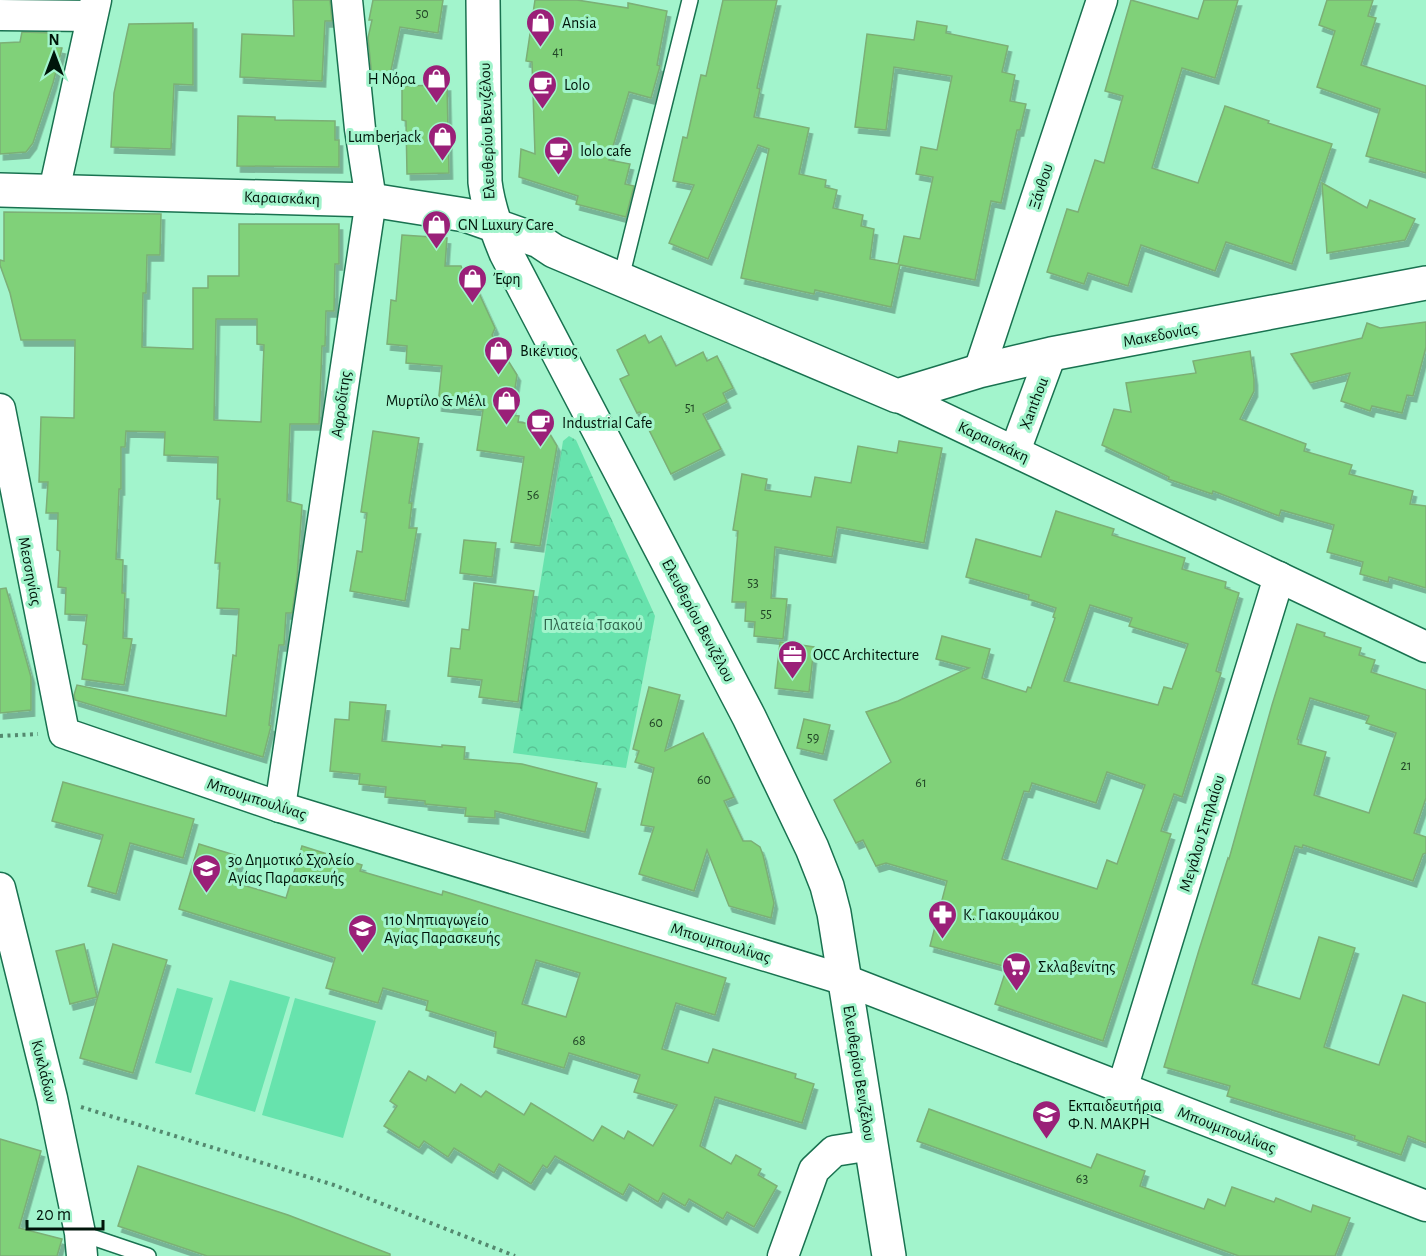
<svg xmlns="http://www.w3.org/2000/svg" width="1426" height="1256" viewBox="0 0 1426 1256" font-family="'Alegreya Sans',sans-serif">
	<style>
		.park { fill: url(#park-crowns) }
		.pitch { fill: #67e3ad }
		.building { fill: #80d179; stroke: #7baf76; stroke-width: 1.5; fill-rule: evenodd; filter: url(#shadow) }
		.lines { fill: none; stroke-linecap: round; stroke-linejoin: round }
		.service-casing { stroke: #197250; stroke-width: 18 }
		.minor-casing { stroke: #197250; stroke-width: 33 }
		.tertiary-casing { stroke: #197250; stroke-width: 36 }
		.path { stroke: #54896f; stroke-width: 4; stroke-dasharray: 3 4.5; stroke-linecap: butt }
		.service { stroke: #fff; stroke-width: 15 }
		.minor { stroke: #fff; stroke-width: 30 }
		.tertiary { stroke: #fff; stroke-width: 33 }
		.labels { text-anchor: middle; stroke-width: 6; stroke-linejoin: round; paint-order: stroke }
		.number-label { font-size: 14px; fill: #204426 }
		.poi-label { font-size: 16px; fill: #00150a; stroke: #a2f4cc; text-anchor: start }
		.street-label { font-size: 16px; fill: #00150a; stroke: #a2f4cc }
		.park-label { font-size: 16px; fill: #2f644c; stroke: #a2f4cc }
	</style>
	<defs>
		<pattern id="park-crowns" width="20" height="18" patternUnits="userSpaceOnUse" patternTransform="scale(1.5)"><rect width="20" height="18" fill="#67e3ad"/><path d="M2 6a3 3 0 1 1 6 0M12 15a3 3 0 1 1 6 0" fill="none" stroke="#58c294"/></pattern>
		<filter id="shadow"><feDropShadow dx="3.5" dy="6" stdDeviation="0" flood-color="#0004"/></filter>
	</defs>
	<rect width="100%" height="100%" fill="#a2f4cc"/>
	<path class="park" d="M569,436L576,440L655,616L626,768L513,753L563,441Z"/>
	<g class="pitch">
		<path d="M230,980L290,997L255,1112L195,1094Z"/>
		<path d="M177,988L213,998L191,1073L155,1063Z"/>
		<path d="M295,998L376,1021L343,1138L262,1115Z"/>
	</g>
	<g class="building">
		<path d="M293,0H330L332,21H325L322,81L240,77L242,34L294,36Z"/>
		<path d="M373,0H443L438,33L400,27L389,80L372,77L368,38L372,20H369Z"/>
		<path d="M535,0H577L628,8V3L667,11L657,65L660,66L651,98L629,92L609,160L630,164L625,184L634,186L626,217L576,204L578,196L519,177L521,149L535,154L532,62L526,61Z"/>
		<path d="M723,0H777L757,88L760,89L754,117L809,128L799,174L826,180L825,187L837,190L833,208L863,215L861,226L874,229L870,259L898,264L904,236L920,239L933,177L916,174L921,147L937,150L952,76L894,67L886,130L855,127L867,34L914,40L917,21L947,26L946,33L1008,46L1002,72L1015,75L1010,101L1026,104L1020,130H1017L1001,203L991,201L975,280L900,265L891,307L815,290L814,294L741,278L769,149L758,145L708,259L669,243L694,185L673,181L683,137L687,138L701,75L706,76Z"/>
		<path d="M1131,0L1198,19L1204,0H1238L1215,78L1182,68L1152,168L1198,183L1225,106L1269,121L1268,123L1332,144L1292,264L1226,242L1215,271L1141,245L1128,286L1088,273L1084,284L1047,272L1067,209L1078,212L1095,160L1104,163L1123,96L1105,91Z"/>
		<path d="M1327,0H1373L1368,16L1376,18L1361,65L1426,86V173L1366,156L1380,109L1317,87L1335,31L1319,25Z"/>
		<path d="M193,23V85L174,84L171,149L111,147L114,93L129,24Z"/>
		<path d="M22,32L53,33L52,46L62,48L53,83L33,143L26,152L0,154V43L20,42Z"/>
		<path d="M447,85L449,173L407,174L406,121L402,120V86Z"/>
		<path d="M238,116L275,117V120L335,121V140H339V167L237,166Z"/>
		<path d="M1322,183L1367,208L1370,200L1415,219L1405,240L1327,253Z"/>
		<path d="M4,212L161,214L160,255H147L146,293H143L142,347L193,349V288H208V276H239V224H339V264H335L334,311H326L325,346H322L319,424H290L287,501L302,505L297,578L292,613H286L284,645H279L269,725L271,726L263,757L75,700L74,695L77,685L226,716L233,655L236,656L239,609L217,608L220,563H215L220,499H217L218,457L164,455L165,432L126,431L125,447H121V489H119L116,559L123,560L122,593H125L123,638L132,639L124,685L82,679L87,645L83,644L87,615L65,614L66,588L58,587L60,551L57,550L58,513H46L48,482H39L41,417L74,418L75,340H21L10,293L0,265V260L4,261ZM216,319H257V344L264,345L261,422L214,420Z"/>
		<path d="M402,235L447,238L445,266H461L467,281L472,278L495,328L492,335L517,375L511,415L519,416L518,422L545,426L557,446L540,546L511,542L524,457L477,450L483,410L438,405L442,366L406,363L407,346L387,344L391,300L396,301Z"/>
		<path d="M1426,322V347L1413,396L1407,395L1402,413L1372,406L1370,411L1341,401L1350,373L1310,383L1291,354L1362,338L1367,323L1380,328Z"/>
		<path d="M645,335L649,343L661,336L676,366L703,352L707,361L717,356L733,388L723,393L727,402L703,414L721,449L671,474L640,412L637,413L620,379L629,375L617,350Z"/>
		<path d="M1250,351L1254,379V391L1240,419L1306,444L1304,451L1352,465L1349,474L1413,491L1410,504L1426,506V588L1389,577L1388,582L1360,574L1363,562L1327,552L1334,525L1281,510L1279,516L1213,491L1212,494L1168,479L1169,477L1102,445L1114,409L1131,412L1126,383L1196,373L1193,361Z"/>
		<path d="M373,431L419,438L409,503H412L409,528H417L405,601L350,591L357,551L362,552L367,513L361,512Z"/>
		<path d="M899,441L942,448L924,543L837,527L832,557L775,547L771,598L787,599L783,639L754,636L755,622L745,621L746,602H732L738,531L733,530L742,474L767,479L765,490L811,497L815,477L851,483L858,446L897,453Z"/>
		<path d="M1056,511L1114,529L1112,535L1185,558L1182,569L1226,582L1225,588L1239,593L1216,671L1221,673L1182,797L1174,794L1161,831L1171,834L1103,1041L995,1004L1007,967L930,946L947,881L886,863L876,866L863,840L856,843L834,800L891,762L866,712L898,701L969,668L936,659L942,636L990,649L982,678L1026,692L1028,687L1031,688L1055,618L1053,617L1056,608L1028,599L1029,595L966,577L976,539L1041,557ZM1090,605L1132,618L1129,626L1188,644L1172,689L1164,687L1158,705L1064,681ZM1107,772L1145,785L1117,864L1107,860L1097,889L1002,859L1024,791L1029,792L1032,783L1096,803Z"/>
		<path d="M464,540L496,543L492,577L460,573Z"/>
		<path d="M474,583L534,591L518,702L479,697L482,680L448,676L451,648L460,649L462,629L469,630Z"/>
		<path d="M6,588L31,677V710L0,713V589Z"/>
		<path d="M1297,624L1325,633L1324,636L1361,648L1359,655L1375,660L1371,672L1426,690V798L1414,833L1426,837V853L1423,854L1413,881L1303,845L1302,848L1295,846L1252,984L1300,999L1319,937L1355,948L1324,1047L1379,1065L1403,995L1426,1003V1143L1408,1136L1401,1155L1354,1139L1355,1136L1227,1096L1230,1086L1164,1067L1199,950L1228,858L1229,859L1272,705ZM1310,698L1369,716L1366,723L1396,733L1369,813L1314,795L1326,752L1298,744L1299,740L1297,739Z"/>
		<path d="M780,642L814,647L809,692L775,688Z"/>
		<path d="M649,687L680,695L665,751L703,733L734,797L724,801L743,841H751L760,847L763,855L774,903L771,918L729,906L707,850L694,891L639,874L654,827L641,825L654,768L635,762L639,751L633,749Z"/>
		<path d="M350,702L386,705L382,741L442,747V745L465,747L464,759L522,764L597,783L585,832L495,811V818L465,816L466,808L425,804V801L385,797L386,787L359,784L360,774L330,771L335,719L349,720Z"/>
		<path d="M804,719L830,725L823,754L797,748Z"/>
		<path d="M63,782L194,819L183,858L130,843L116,894L88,886L103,835L52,821Z"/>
		<path d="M199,844L241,857L233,882L286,898L302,846L362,865L360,871L442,895L443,891L726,978L715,1015L676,1003L662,1049L708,1063L713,1049L796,1074L795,1078L814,1084L802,1123L715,1097L700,1146L731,1164L736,1155L761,1169L758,1175L777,1186L754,1227L727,1212L723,1219L689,1199L685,1206L663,1193L658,1202L629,1184L623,1195L555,1156L547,1168L543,1165L531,1184L499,1164L494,1173L454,1148L448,1157L424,1141L419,1148L384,1126L397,1106L390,1101L409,1071L426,1081L428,1076L455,1093L461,1084L481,1097L486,1091L524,1115L531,1103L593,1141L602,1126L624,1139L628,1131L653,1146L677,1105L634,1092L640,1075L569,1053L564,1068L494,1047L496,1032L426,1010L428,1001L383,988L378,1003L326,988L335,958L179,909ZM536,960L580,973L566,1017L522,1004Z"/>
		<path d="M84,944L97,997L70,1004L56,951Z"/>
		<path d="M113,944L167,960L133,1073L80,1058Z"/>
		<path d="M929,1109L1091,1168L1097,1154L1145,1171L1140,1186L1204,1209L1208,1199L1225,1206L1232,1187L1274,1202L1276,1198L1311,1212L1313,1205L1350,1218L1335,1256H1239L917,1141Z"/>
		<path d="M0,1139L41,1151L19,1228L62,1239L57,1256H0Z"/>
		<path d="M138,1166L288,1215L390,1254V1256H207L118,1226Z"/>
	</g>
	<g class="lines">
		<defs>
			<g id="service">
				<path d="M621,278L690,0"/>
				<path d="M80,1233L148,1256"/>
			</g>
			<g id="minor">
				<path d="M0,15L92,16"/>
				<path d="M54,191L96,0"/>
				<path d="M979,371L1102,0"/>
				<path d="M897,396L1426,647"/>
				<path d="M0,409L64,733L280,807L845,980L1426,1206"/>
				<path d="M1015,451L1051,354"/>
				<path d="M280,807L371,200L360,129L347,0"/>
				<path d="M0,888L52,1098L80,1233L82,1256"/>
				<path d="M1122,1089L1279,577"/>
				<path d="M783,1256L814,1170L834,1151L872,1145"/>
			</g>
			<g id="tertiary">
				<path d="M483,0L485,182C488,207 496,229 506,253L749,717L812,848L827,886L834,913L889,1256"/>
				<path d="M0,190L371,200L465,215L539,241L554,251L897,396L979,371L1051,354L1426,283"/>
			</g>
		</defs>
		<use href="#service" class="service-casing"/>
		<use href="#minor" class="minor-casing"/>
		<use href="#tertiary" class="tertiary-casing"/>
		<g class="path">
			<path d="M0,736L38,734"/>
			<path d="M81,1107L334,1185L515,1256"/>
		</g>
		<use href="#service" class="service"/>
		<use href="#minor" class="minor"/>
		<use href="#tertiary" class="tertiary"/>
	</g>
	<defs>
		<symbol id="shop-pin" viewBox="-11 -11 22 30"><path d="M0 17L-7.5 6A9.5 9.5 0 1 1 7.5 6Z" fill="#9a2078" stroke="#a2f4cc"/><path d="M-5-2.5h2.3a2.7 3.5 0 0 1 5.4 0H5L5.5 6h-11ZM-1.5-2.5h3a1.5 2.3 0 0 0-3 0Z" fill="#fff"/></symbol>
		<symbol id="cafe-pin" viewBox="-11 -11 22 30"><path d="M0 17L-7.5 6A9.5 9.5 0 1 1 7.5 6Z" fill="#9a2078" stroke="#a2f4cc"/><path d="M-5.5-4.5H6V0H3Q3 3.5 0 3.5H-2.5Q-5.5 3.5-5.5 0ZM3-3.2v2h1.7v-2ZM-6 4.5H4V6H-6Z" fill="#fff"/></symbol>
		<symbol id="office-pin" viewBox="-11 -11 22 30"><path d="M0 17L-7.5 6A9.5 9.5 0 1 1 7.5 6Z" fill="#9a2078" stroke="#a2f4cc"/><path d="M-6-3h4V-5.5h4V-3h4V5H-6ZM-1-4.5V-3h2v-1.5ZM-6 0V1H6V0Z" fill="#fff"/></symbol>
		<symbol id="school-pin" viewBox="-11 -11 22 30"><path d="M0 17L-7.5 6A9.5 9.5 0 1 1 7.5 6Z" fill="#9a2078" stroke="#a2f4cc"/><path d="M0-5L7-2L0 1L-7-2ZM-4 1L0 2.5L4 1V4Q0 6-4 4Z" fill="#fff"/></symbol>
		<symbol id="pharmacy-pin" viewBox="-11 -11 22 30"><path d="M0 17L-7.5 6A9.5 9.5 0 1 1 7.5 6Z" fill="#9a2078" stroke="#a2f4cc"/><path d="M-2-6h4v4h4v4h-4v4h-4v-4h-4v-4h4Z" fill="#fff"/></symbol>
		<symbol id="supermarket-pin" viewBox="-11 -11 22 30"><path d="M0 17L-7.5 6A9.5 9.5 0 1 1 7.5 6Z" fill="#9a2078" stroke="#a2f4cc"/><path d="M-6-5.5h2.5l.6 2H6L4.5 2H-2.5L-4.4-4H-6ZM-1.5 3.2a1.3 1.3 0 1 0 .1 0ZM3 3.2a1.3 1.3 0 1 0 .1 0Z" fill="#fff"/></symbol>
	</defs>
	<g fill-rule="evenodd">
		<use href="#shop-pin" x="524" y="6" width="33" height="45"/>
		<use href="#shop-pin" x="420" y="62" width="33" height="45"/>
		<use href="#cafe-pin" x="526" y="68" width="33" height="45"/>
		<use href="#shop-pin" x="426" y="120" width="33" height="45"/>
		<use href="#cafe-pin" x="542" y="134" width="33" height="45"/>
		<use href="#shop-pin" x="420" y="208" width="33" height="45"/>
		<use href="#shop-pin" x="456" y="262" width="33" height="45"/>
		<use href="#shop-pin" x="482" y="334" width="33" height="45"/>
		<use href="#shop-pin" x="490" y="384" width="33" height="45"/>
		<use href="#cafe-pin" x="524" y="406" width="33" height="45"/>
		<use href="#office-pin" x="776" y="638" width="33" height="45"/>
		<use href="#school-pin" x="190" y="852" width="33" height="45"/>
		<use href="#pharmacy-pin" x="926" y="898" width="33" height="45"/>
		<use href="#school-pin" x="346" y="912" width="33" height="45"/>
		<use href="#supermarket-pin" x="1000" y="950" width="33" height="45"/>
		<use href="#school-pin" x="1030" y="1098" width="33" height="45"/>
	</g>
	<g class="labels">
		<g class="number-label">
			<text x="422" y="18">50</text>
			<text x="558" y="56">41</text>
			<text x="690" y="412">51</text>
			<text x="533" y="499">56</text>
			<text x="753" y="587">53</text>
			<text x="766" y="618">55</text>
			<text x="656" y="727">60</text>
			<text x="813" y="742">59</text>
			<text x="1406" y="770">21</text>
			<text x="704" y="784">60</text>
			<text x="921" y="787">61</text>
			<text x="579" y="1045">68</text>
			<text x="1082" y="1183">63</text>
		</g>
		<g class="poi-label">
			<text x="562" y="28">Ansia</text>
			<text x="416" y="84" text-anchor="end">Η Νόρα</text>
			<text x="564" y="90">Lolo</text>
			<text x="421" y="142" text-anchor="end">Lumberjack</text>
			<text x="580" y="156">Iolo cafe</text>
			<text x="458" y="230">GN Luxury Care</text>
			<text x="493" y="284">Έφη</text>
			<text x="520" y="356">Βικέντιος</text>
			<text x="486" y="406" text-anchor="end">Μυρτίλο &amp; Μέλι</text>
			<text x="562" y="428">Industrial Cafe</text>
			<text x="813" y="660">OCC Architecture</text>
			<text x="228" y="865">3ο Δημοτικό Σχολείο<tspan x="228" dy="18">Αγίας Παρασκευής</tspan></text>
			<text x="963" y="920">Κ. Γιακουμάκου</text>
			<text x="384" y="925">11ο Νηπιαγωγείο<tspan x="384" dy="18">Αγίας Παρασκευής</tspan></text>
			<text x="1038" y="972">Σκλαβενίτης</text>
			<text x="1068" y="1111">Εκπαιδευτήρια<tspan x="1068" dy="18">Φ.Ν. ΜΑΚΡΗ</tspan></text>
		</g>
		<g class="street-label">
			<text transform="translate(486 131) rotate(-92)" y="6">Ελευθερίου Βενιζέλου</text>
			<text transform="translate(1040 186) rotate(-72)" y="6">Ξάνθου</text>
			<text transform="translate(282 197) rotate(2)" y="6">Καραισκάκη</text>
			<text transform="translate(1160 334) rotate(-11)" y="6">Μακεδονίας</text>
			<text transform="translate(1033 403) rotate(-69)" y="6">Xanthou</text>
			<text transform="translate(340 404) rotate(-82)" y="6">Αφροδίτης</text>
			<text transform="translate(994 441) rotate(25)" y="6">Καραισκάκη</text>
			<text transform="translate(31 571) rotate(79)" y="6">Μεσσηνίας</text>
			<text transform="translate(699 620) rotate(62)" y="6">Ελευθερίου Βενιζέλου</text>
			<text transform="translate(257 798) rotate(18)" y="6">Μπουμπουλίνας</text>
			<text transform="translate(1201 833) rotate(-73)" y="6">Μεγάλου Σπηλαίου</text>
			<text transform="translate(721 942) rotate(17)" y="6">Μπουμπουλίνας</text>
			<text transform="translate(45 1071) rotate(76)" y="6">Κυκλάδων</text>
			<text transform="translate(860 1073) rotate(81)" y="6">Ελευθερίου Βενιζέλου</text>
			<text transform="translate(1227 1129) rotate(21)" y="6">Μπουμπουλίνας</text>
		</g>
		<g class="park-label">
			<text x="593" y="630">Πλατεία Τσακού</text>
		</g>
	</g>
	<g transform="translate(54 54)" stroke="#a2f4cc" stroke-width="4.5" paint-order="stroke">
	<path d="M0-4.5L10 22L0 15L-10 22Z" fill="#00150a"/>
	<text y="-9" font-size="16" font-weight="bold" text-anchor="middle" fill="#00150a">N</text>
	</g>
	<path d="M27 1220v9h76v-9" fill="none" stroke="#00150a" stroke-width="3"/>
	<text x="36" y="1220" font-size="18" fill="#00150a" stroke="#a2f4cc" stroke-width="4.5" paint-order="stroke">20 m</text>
</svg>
